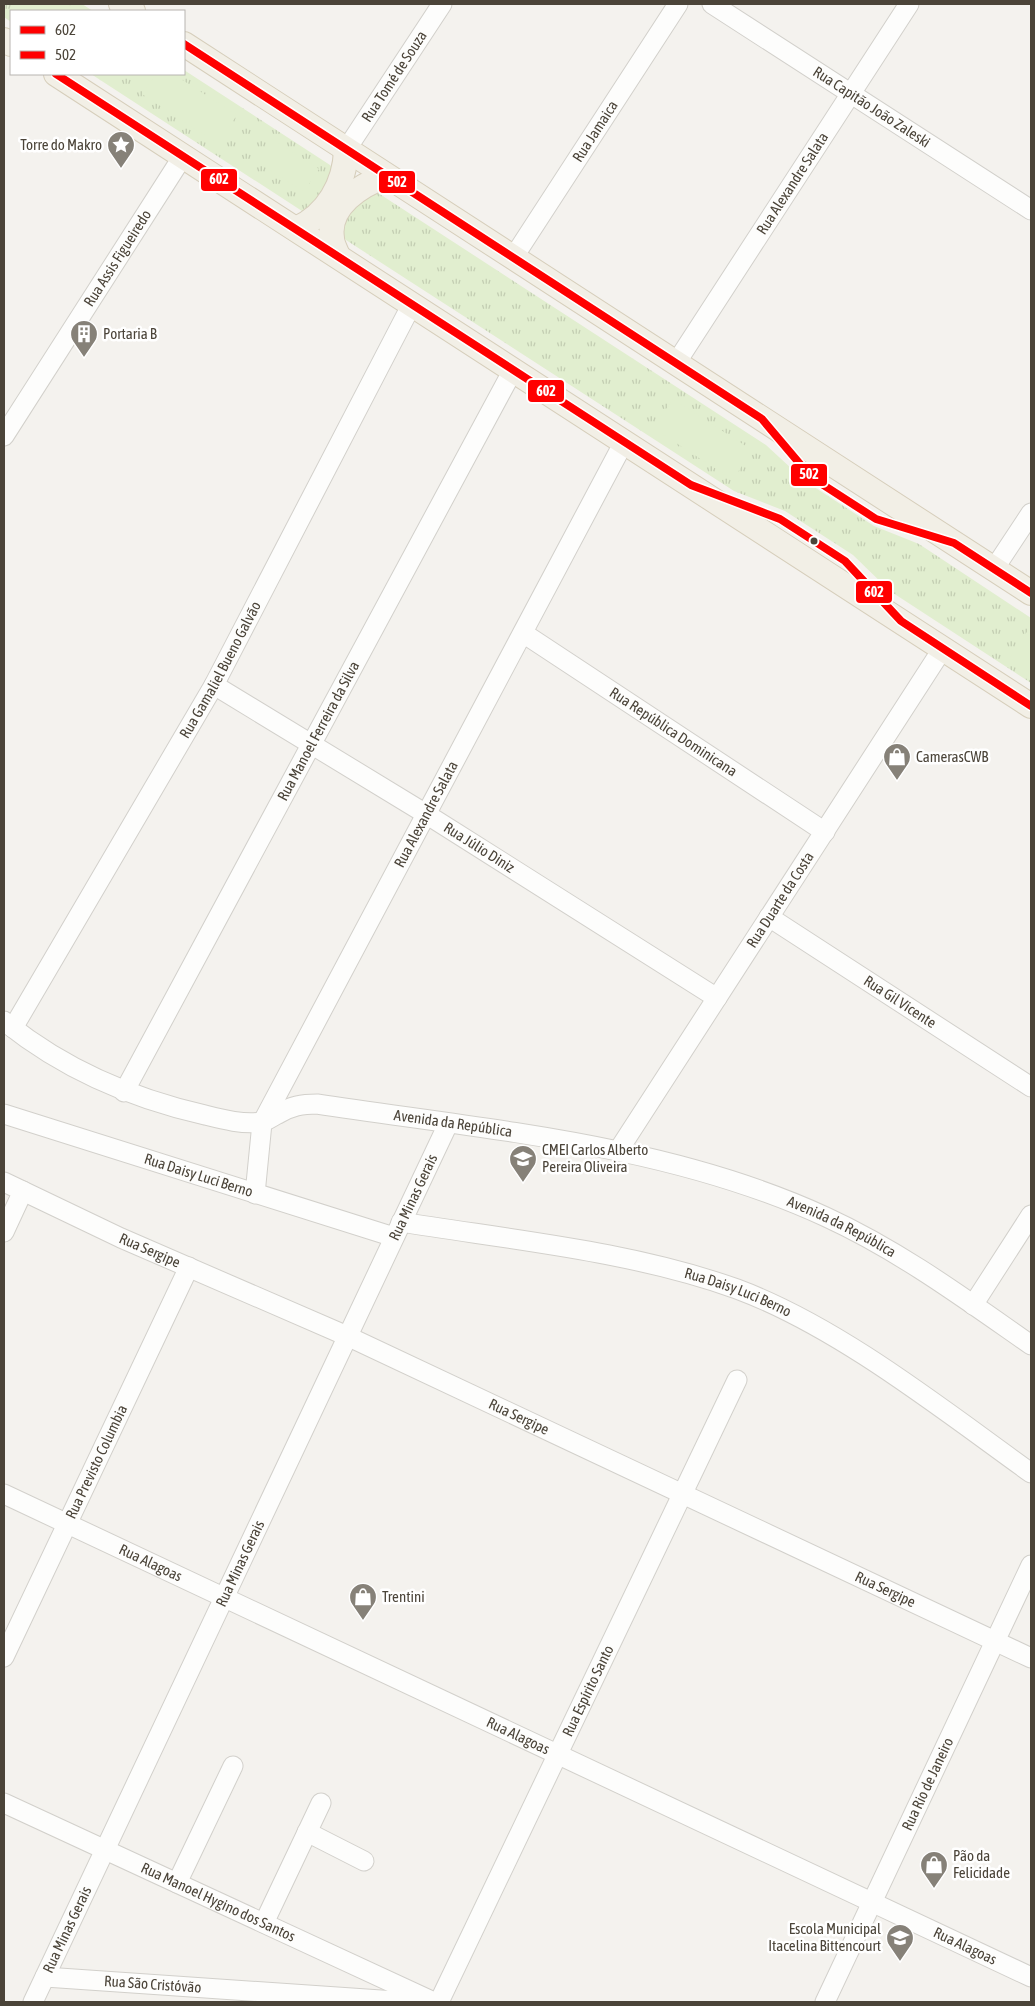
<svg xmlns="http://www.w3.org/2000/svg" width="1035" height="2006" viewBox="0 0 1035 2006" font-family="'Asap Condensed',sans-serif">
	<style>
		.grass { fill: url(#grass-tufts) }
		.pitch { fill: #e1eecf }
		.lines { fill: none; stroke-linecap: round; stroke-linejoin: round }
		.minor-casing { stroke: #d2d0cb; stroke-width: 21 }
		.major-casing { stroke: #d6cebb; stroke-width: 26 }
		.minor { stroke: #fdfdfc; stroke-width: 19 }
		.major { stroke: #f2efe6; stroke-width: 24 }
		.bus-1-casing { stroke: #fff; stroke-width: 11 }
		.bus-2-casing { stroke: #fff; stroke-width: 11 }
		.bus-1 { stroke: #f00; stroke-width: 8 }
		.bus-2 { stroke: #f00; stroke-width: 8 }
		.bus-dot { fill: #4b4439; stroke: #fff; stroke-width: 2 }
		.labels { text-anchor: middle; stroke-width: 5; stroke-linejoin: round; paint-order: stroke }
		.street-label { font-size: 15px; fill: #4b4439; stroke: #fff }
		.poi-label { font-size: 15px; fill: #4b4439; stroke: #fff; text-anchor: start }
		.line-badge { stroke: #fff; stroke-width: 2 }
		.badge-label { font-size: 14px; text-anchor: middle; font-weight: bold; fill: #fff }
	</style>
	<defs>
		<pattern id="grass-tufts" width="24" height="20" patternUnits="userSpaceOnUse" patternTransform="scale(1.25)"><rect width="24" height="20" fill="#e1eecf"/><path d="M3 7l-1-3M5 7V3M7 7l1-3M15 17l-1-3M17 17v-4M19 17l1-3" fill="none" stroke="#c3cdb2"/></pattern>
	</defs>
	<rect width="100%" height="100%" fill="#f4f2ee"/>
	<g class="grass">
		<path d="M4,4H82L93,11H11V22L4,17Z"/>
		<path d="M184,70L330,165L333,170L332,179L309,211H302L91,74H184Z"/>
		<path d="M375,191L766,445L805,481L874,526L919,544L1031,618V683L890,591L853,555L785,511L734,491L346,240L341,234V226L361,196Z"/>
	</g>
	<g class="pitch">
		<path d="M21,4H64L74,6L73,11H34L28,5Z"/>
		<path d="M156,74H173L237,115L218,144L142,94Z"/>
		<path d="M271,138L319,169L304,192L256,161Z"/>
		<path d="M673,399L752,450L733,480L653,428Z"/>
		<path d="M1030,627L1031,628V672L1010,658Z"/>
	</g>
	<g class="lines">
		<defs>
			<g id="minor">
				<path id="s1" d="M712,4L1031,210"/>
				<path id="s2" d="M346,150L442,4"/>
				<path id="s3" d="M513,258L678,4"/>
				<path id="s4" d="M676,363L909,4"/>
				<path id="s5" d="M4,436L183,156"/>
				<path d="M994,569L1031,513"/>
				<path id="s6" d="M523,633L825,832"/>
				<path id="s7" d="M214,685L426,814L717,998"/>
				<path id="s8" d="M769,917L1031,1087"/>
				<path id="s9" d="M4,1021C63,1069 130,1098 205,1115C221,1119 244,1125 261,1122C266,1122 273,1116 278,1114C291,1106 302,1104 317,1104C488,1130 668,1144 826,1217C900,1251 965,1299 1031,1345"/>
				<path id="s10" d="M13,1028L214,685L412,304"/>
				<path id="s11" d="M124,1092L513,370"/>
				<path id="s12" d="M4,1114L394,1237"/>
				<path id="s13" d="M618,1151L943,648"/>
				<path id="s14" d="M4,1182L121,1238L347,1336L1031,1658"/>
				<path id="s15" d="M255,1194L262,1123L624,442"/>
				<path id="s16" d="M401,1222C512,1240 631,1251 737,1289C839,1327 943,1410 1031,1473"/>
				<path d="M4,1232L23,1191"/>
				<path d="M973,1305L1031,1215"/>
				<path id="s17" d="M4,1494L1031,1977"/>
				<path id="s18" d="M4,1657L189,1267"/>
				<path id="s19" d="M4,1803L434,2002"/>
				<path d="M307,1832L364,1861"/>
				<path d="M177,1883L233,1766"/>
				<path d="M264,1923L321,1803"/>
				<path id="s20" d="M45,1977L410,2002"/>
				<path id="s21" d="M33,2002L448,1124"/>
				<path id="s22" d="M439,2002L737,1380"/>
				<path id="s23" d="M825,2002L1031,1565"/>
			</g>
			<g id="major">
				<path d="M121,4L133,11"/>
				<path d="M4,40L11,44"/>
				<path d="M184,44L1031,593"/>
				<path d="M56,74L1031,706"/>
				<path d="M296,229C327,215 345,184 346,150"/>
				<path d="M338,256C336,250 332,244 332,238C327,206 361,185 386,176"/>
			</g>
		</defs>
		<use href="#minor" class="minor-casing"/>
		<use href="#major" class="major-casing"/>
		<use href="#minor" class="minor"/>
		<use href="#major" class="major"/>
		<defs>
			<path id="bus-1" d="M56,74L691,485L780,519L845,561L901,621L1031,706"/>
			<path id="bus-2" d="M184,44L762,419L811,477L876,519L954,543L1031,593"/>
		</defs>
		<use href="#bus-1" class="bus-1-casing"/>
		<use href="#bus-2" class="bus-2-casing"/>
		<use href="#bus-1" class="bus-1"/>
		<use href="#bus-2" class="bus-2"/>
	</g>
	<defs>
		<symbol id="sight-pin" viewBox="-11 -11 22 30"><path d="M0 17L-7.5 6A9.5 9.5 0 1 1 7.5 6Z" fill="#868178" stroke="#fff"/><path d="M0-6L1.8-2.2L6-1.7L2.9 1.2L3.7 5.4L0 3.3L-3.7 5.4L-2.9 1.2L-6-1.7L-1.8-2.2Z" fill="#fff"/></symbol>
		<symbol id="building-pin" viewBox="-11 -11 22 30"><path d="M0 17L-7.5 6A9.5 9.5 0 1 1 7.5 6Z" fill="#868178" stroke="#fff"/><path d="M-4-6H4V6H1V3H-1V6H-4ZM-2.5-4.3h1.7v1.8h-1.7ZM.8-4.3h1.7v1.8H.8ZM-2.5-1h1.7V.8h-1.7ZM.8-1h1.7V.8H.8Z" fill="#fff"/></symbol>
		<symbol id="shop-pin" viewBox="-11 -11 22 30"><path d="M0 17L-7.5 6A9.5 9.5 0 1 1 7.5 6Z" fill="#868178" stroke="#fff"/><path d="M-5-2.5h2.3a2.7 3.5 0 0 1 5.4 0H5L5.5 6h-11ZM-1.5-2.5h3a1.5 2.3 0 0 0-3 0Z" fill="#fff"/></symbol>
		<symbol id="school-pin" viewBox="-11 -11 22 30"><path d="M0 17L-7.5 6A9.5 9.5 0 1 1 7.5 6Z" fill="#868178" stroke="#fff"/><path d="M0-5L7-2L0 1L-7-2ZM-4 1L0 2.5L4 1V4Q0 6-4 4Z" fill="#fff"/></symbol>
	</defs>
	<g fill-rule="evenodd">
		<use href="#sight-pin" x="105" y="129" width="32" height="43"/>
		<use href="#building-pin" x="68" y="318" width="32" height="43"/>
		<use href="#shop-pin" x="881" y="741" width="32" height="43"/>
		<use href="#school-pin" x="507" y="1143" width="32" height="43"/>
		<use href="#shop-pin" x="347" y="1581" width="32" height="43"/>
		<use href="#shop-pin" x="918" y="1849" width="32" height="43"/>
		<use href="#school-pin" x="884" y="1922" width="32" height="43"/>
	</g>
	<circle class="bus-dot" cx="814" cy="541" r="4.5"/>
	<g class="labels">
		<g class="street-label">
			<text dy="5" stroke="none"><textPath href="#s2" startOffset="88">Rua Tomé de Souza</textPath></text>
			<text dy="5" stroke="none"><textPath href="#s1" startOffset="190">Rua Capitão João Zaleski</textPath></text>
			<text dy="5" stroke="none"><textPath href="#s3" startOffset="151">Rua Jamaica</textPath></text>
			<text dy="5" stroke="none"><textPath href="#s4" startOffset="214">Rua Alexandre Salata</textPath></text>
			<text dy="5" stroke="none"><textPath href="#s5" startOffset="211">Rua Assis Figueiredo</textPath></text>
			<text dy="5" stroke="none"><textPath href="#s10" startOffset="414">Rua Gamaliel Bueno Galvão</textPath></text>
			<text dy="5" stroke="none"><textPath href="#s11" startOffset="410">Rua Manoel Ferreira da Silva</textPath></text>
			<text dy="5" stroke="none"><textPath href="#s6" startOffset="180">Rua República Dominicana</textPath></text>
			<text dy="5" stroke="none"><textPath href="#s15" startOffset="421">Rua Alexandre Salata</textPath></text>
			<text dy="5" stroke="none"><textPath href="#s7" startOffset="311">Rua Júlio Diniz</textPath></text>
			<text dy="5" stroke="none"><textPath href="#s13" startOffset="299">Rua Duarte da Costa</textPath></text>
			<text dy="5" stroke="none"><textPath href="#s8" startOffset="156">Rua Gil Vicente</textPath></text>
			<text dy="5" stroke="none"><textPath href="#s9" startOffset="478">Avenida da República</textPath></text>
			<text dy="5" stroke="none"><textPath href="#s12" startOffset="204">Rua Daisy Luci Berno</textPath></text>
			<text dy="5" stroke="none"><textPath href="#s21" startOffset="890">Rua Minas Gerais</textPath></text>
			<text dy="5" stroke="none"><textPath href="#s9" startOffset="882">Avenida da República</textPath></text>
			<text dy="5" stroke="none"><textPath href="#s14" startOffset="161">Rua Sergipe</textPath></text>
			<text dy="5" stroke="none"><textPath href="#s16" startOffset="345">Rua Daisy Luci Berno</textPath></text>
			<text dy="5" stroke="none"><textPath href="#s14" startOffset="566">Rua Sergipe</textPath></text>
			<text dy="5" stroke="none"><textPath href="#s18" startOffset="216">Rua Previsto Columbia</textPath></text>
			<text dy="5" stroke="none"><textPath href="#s17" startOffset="162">Rua Alagoas</textPath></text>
			<text dy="5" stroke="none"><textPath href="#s21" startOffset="485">Rua Minas Gerais</textPath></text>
			<text dy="5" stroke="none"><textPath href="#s14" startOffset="971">Rua Sergipe</textPath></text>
			<text dy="5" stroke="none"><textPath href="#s22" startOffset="345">Rua Espírito Santo</textPath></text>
			<text dy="5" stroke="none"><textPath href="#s17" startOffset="568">Rua Alagoas</textPath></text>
			<text dy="5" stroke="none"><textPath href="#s23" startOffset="241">Rua Rio de Janeiro</textPath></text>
			<text dy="5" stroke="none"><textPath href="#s19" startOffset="236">Rua Manoel Hygino dos Santos</textPath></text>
			<text dy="5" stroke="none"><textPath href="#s21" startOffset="80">Rua Minas Gerais</textPath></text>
			<text dy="5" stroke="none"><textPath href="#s17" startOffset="1062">Rua Alagoas</textPath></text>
			<text dy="5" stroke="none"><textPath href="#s20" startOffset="108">Rua São Cristóvão</textPath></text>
		</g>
		<g class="poi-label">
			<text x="102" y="150" text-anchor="end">Torre do Makro</text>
			<text x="103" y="339">Portaria B</text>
			<text x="916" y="762">CamerasCWB</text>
			<text x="542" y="1155">CMEI Carlos Alberto<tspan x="542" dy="17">Pereira Oliveira</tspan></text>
			<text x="382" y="1602">Trentini</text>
			<text x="953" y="1861">Pão da<tspan x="953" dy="17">Felicidade</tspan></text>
			<text x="881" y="1934" text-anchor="end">Escola Municipal<tspan x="881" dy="17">Itacelina Bittencourt</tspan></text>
		</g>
	</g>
	<g class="line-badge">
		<rect x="200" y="168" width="38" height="24" rx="5" fill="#f00"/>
		<rect x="378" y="170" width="38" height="24" rx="5" fill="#f00"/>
		<rect x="527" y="379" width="38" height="24" rx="5" fill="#f00"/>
		<rect x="790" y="463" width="38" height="24" rx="5" fill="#f00"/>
		<rect x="855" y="580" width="38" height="24" rx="5" fill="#f00"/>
	</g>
	<g class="badge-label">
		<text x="219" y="184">602</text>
		<text x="397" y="187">502</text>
		<text x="546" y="396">602</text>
		<text x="809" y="479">502</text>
		<text x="874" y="597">602</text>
	</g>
	<rect width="1035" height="2006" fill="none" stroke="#4b4439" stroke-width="10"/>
	<rect x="10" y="10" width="175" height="65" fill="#ffffff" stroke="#b7b4b0"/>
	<rect x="20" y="26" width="25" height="8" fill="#ff0000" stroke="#b7b4b0"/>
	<text x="55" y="35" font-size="15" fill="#4b4439">602</text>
	<rect x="20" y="51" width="25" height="8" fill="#ff0000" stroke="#b7b4b0"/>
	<text x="55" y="60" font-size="15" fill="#4b4439">502</text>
</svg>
